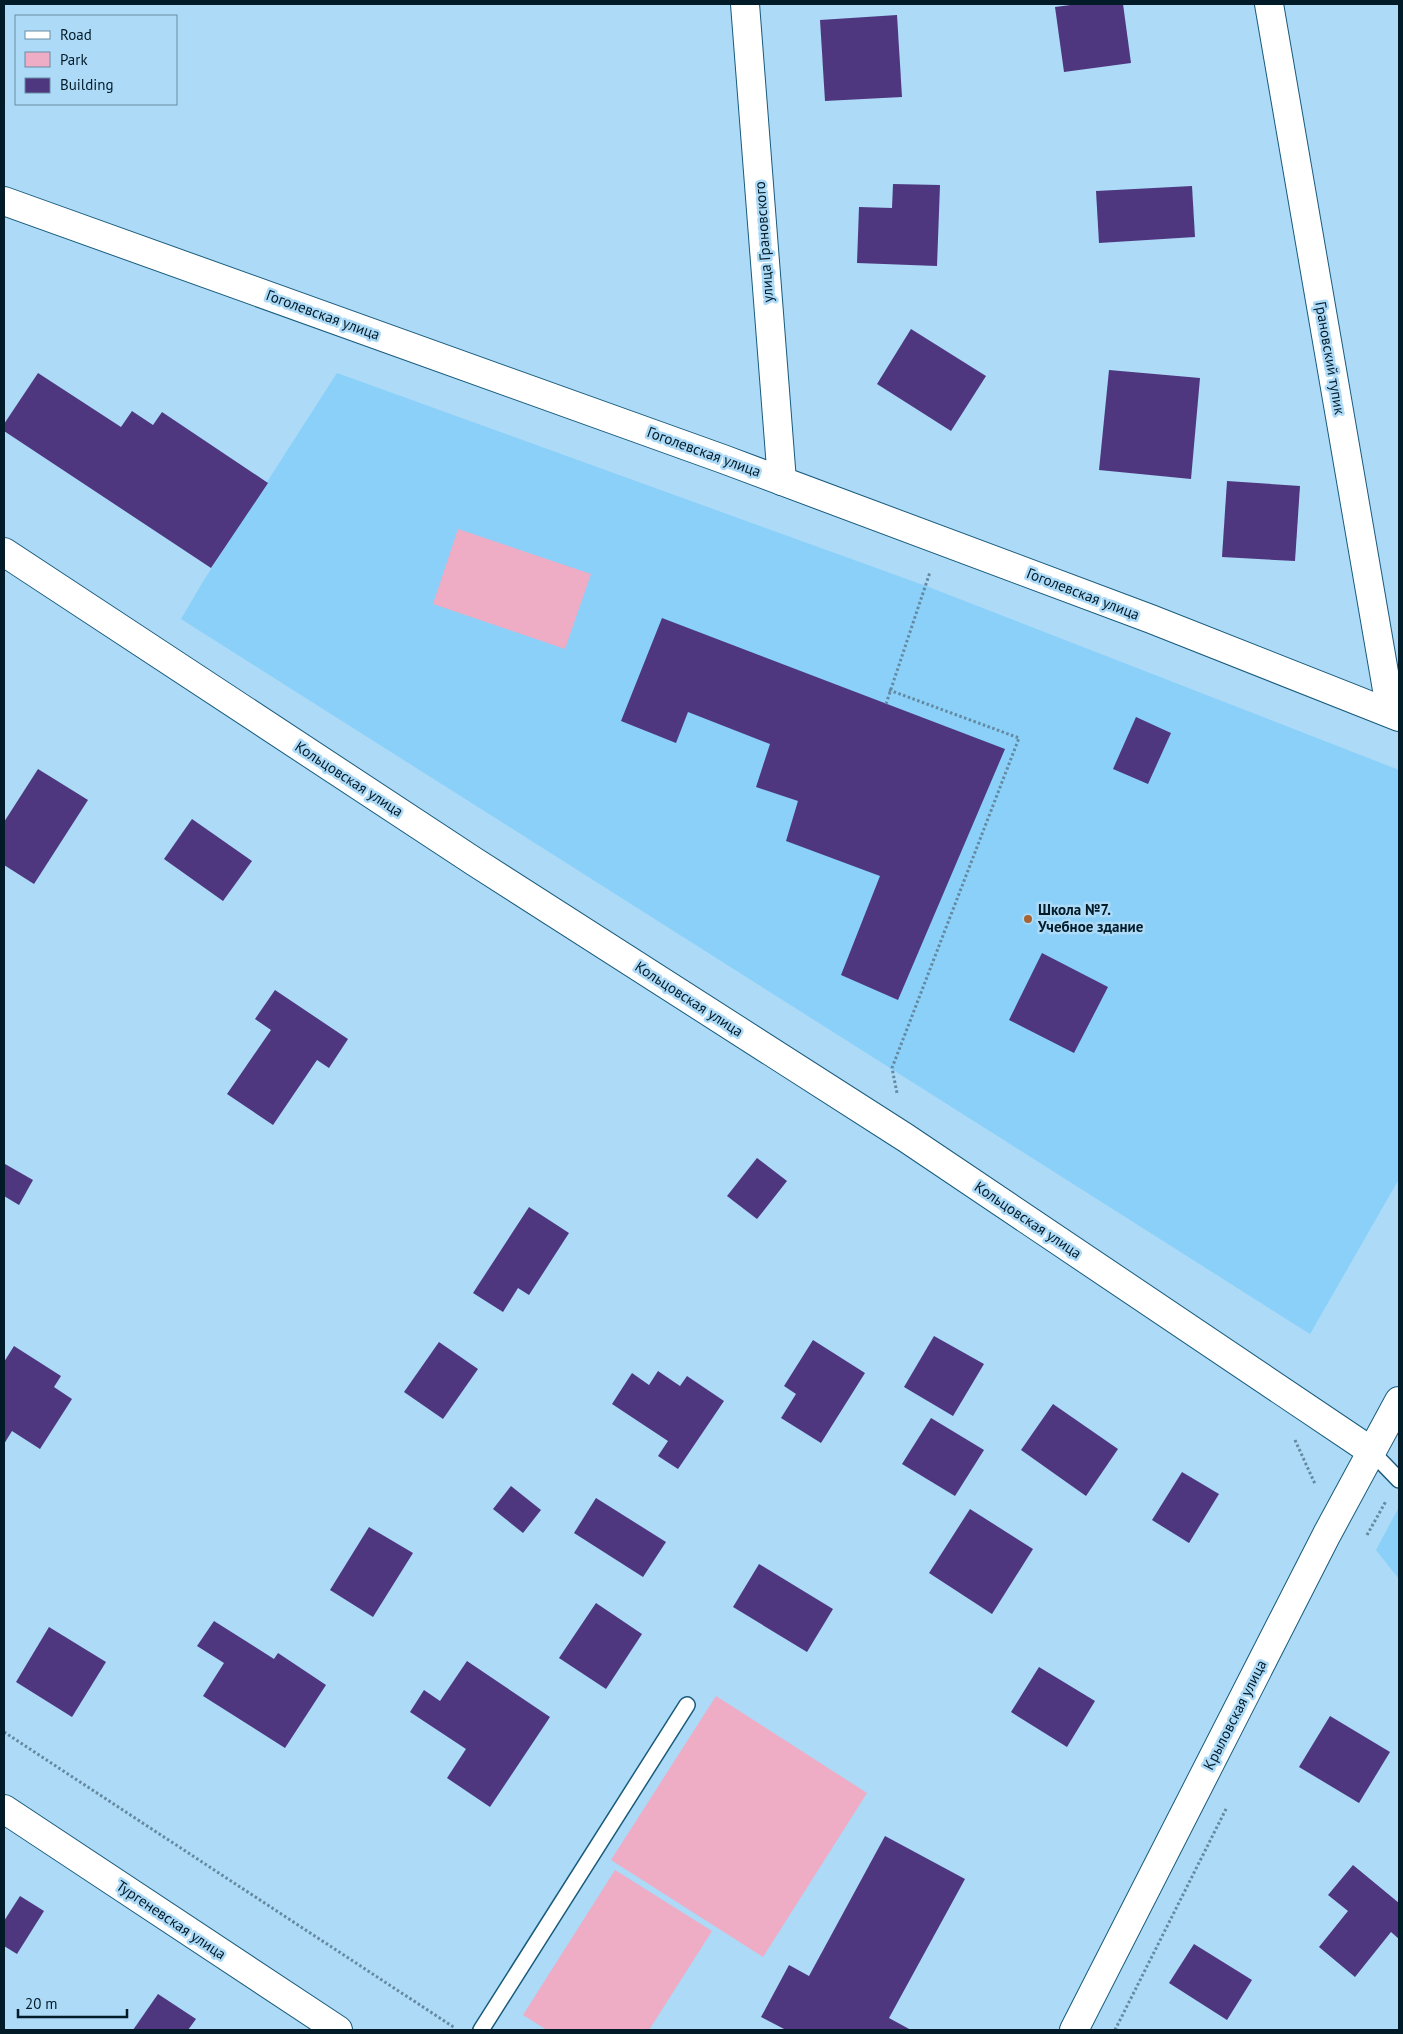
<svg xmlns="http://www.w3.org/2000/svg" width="1403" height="2034" viewBox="0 0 1403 2034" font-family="'PT Sans',sans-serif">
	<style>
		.built { fill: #8ad0f9 }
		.green { fill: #efacc5 }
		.building { fill: #4e377f }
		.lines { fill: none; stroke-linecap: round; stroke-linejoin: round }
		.lane-casing { stroke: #195b7c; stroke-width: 18 }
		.street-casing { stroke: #195b7c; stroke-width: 30 }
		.secondary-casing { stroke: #195b7c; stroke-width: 30 }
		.path { stroke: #6489a0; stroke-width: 3; stroke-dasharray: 2.5 2.5; stroke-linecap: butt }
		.lane { stroke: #fff; stroke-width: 15 }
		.street { stroke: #fff; stroke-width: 28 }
		.secondary { stroke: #fff; stroke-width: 28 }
		.poi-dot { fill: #a86533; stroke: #acdaf7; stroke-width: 2 }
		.labels { text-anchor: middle; stroke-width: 5; stroke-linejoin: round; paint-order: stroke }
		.street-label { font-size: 15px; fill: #021b29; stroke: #acdaf7 }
		.poi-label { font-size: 15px; font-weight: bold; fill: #021b29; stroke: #acdaf7; text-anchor: start }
	</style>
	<rect width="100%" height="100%" fill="#acdaf7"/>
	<g class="built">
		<path d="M337,373L926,586L1399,770V1179L1310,1334L181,619L204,580Z"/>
		<path d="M1399,1507V1579L1376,1550Z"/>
	</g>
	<g class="green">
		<path d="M458,529L591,574L565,649L433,604Z"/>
		<path d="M716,1696L867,1793L763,1957L611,1860Z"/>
		<path d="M615,1870L712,1931L649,2030H547L523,2015Z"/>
	</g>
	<g class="building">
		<path d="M1078,4H1123L1131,63L1064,72L1055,7Z"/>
		<path d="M897,15L902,97L825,101L820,20Z"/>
		<path d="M893,184L940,185L937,266L857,263L859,207L892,208Z"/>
		<path d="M1192,186L1195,237L1099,243L1096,191Z"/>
		<path d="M911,329L986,376L951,431L877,384Z"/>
		<path d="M1109,370L1200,378L1191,479L1099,470Z"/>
		<path d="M38,373L121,427L132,411L153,425L162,412L268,483L211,568L4,431V424Z"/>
		<path d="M1227,481L1300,486L1295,561L1222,557Z"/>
		<path d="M662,618L1005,749L898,1000L841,975L880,876L786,841L798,801L756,787L770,744L688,712L676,743L621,721Z"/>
		<path d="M1136,717L1171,733L1148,784L1113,769Z"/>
		<path d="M38,769L88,800L34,884L4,865V822Z"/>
		<path d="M192,819L252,861L223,901L164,859Z"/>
		<path d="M1042,953L1108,987L1074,1053L1009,1020Z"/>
		<path d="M275,990L348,1039L329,1068L317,1060L273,1125L227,1094L271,1030L255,1019Z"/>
		<path d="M757,1158L787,1181L757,1219L727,1196Z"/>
		<path d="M5,1164L33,1180L19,1205L4,1196Z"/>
		<path d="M529,1207L569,1233L529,1295L518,1288L503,1312L473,1293Z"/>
		<path d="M934,1336L984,1364L953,1416L904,1387Z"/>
		<path d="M813,1340L865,1373L821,1443L781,1418L796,1394L784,1386Z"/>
		<path d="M439,1342L478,1369L443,1419L404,1392Z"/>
		<path d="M14,1346L61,1376L54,1387L72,1399L40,1449L12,1431L4,1444V1362Z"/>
		<path d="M658,1371L680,1386L687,1376L724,1401L678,1469L658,1456L668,1441L612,1404L632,1373L649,1385Z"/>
		<path d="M1053,1404L1118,1449L1086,1496L1021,1450Z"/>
		<path d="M931,1418L984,1450L955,1496L902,1464Z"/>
		<path d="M1182,1472L1219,1494L1189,1543L1152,1520Z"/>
		<path d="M511,1486L541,1510L523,1533L493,1509Z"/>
		<path d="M596,1498L666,1542L643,1577L574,1533Z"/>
		<path d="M970,1509L1033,1549L992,1614L929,1573Z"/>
		<path d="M369,1527L413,1553L373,1617L330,1590Z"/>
		<path d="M759,1564L833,1609L807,1652L733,1607Z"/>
		<path d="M596,1603L642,1634L606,1689L559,1658Z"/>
		<path d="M214,1621L274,1659L278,1653L326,1685L285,1748L203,1696L224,1663L197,1646Z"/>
		<path d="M49,1627L106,1662L72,1717L16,1682Z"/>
		<path d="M467,1661L550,1717L490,1807L447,1778L466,1749L410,1712L424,1690L440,1701Z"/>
		<path d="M1039,1667L1095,1701L1067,1747L1011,1712Z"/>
		<path d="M1330,1716L1390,1752L1359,1803L1299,1767Z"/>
		<path d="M885,1836L965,1879L889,2018L911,2030H786L761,2017L789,1965L809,1976Z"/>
		<path d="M1353,1865L1399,1903V1939L1391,1932L1355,1977L1319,1947L1348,1911L1328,1895Z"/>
		<path d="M20,1896L44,1911L17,1954L4,1946V1921Z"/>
		<path d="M1194,1944L1252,1980L1227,2020L1169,1983Z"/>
		<path d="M158,1994L196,2019L188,2030H133Z"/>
	</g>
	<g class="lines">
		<defs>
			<g id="lane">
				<path d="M1371,1451L1399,1480"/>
				<path d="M481,2030L687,1705"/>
			</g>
			<g id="street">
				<path d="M745,4L782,481"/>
				<path d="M1269,4L1391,713"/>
				<path d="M4,552L475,862L906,1138L1371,1451"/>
				<path d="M4,1809L338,2030"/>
			</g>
			<g id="secondary">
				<path d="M4,201L723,459L1151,619L1399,717"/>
				<path d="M1074,2030L1327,1534L1399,1401"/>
			</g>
		</defs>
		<use href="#lane" class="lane-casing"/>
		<use href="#street" class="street-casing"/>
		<use href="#secondary" class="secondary-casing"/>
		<g class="path">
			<path d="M889,690L1019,738L892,1068L897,1093"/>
			<path d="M886,704L930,572"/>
			<path d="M1295,1440L1315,1484"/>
			<path d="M1367,1535L1386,1501"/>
			<path d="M4,1732L455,2028"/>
			<path d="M1115,2030L1227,1807"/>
		</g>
		<use href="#lane" class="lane"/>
		<use href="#street" class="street"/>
		<use href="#secondary" class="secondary"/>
	</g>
	<circle class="poi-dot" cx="1028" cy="919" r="5"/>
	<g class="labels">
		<g class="street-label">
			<text transform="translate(764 242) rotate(-94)" y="5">улица Грановского</text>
			<text transform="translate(323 315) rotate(20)" y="5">Гоголевская улица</text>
			<text transform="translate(1330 358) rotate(80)" y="5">Грановский тупик</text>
			<text transform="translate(704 452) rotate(20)" y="5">Гоголевская улица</text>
			<text transform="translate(1083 594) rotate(21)" y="5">Гоголевская улица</text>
			<text transform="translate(349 779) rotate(33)" y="5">Кольцовская улица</text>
			<text transform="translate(689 999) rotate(33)" y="5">Кольцовская улица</text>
			<text transform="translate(1028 1220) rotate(34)" y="5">Кольцовская улица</text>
			<text transform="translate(1235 1715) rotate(-63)" y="5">Крыловская улица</text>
			<text transform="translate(171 1920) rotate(34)" y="5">Тургеневская улица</text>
		</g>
		<g class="poi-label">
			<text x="1038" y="915">Школа №7.<tspan x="1038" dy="17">Учебное здание</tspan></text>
		</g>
	</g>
	<rect width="1403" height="2034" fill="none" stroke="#021b29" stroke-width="10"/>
	<rect x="15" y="15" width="162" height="90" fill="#acdaf7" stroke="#688ea5"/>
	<rect x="25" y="31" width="25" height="8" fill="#ffffff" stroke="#688ea5"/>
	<text x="60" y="40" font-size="15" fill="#021b29">Road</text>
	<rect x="25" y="52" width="25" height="15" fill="#efacc5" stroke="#688ea5"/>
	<text x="60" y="65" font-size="15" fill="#021b29">Park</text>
	<rect x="25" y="78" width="25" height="15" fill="#4e377f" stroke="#688ea5"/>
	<text x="60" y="90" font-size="15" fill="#021b29">Building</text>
	<path d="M18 2009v8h109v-8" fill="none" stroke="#021b29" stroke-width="2.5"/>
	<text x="25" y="2009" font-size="15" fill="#021b29" stroke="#acdaf7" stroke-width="4" paint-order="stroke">20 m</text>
</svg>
